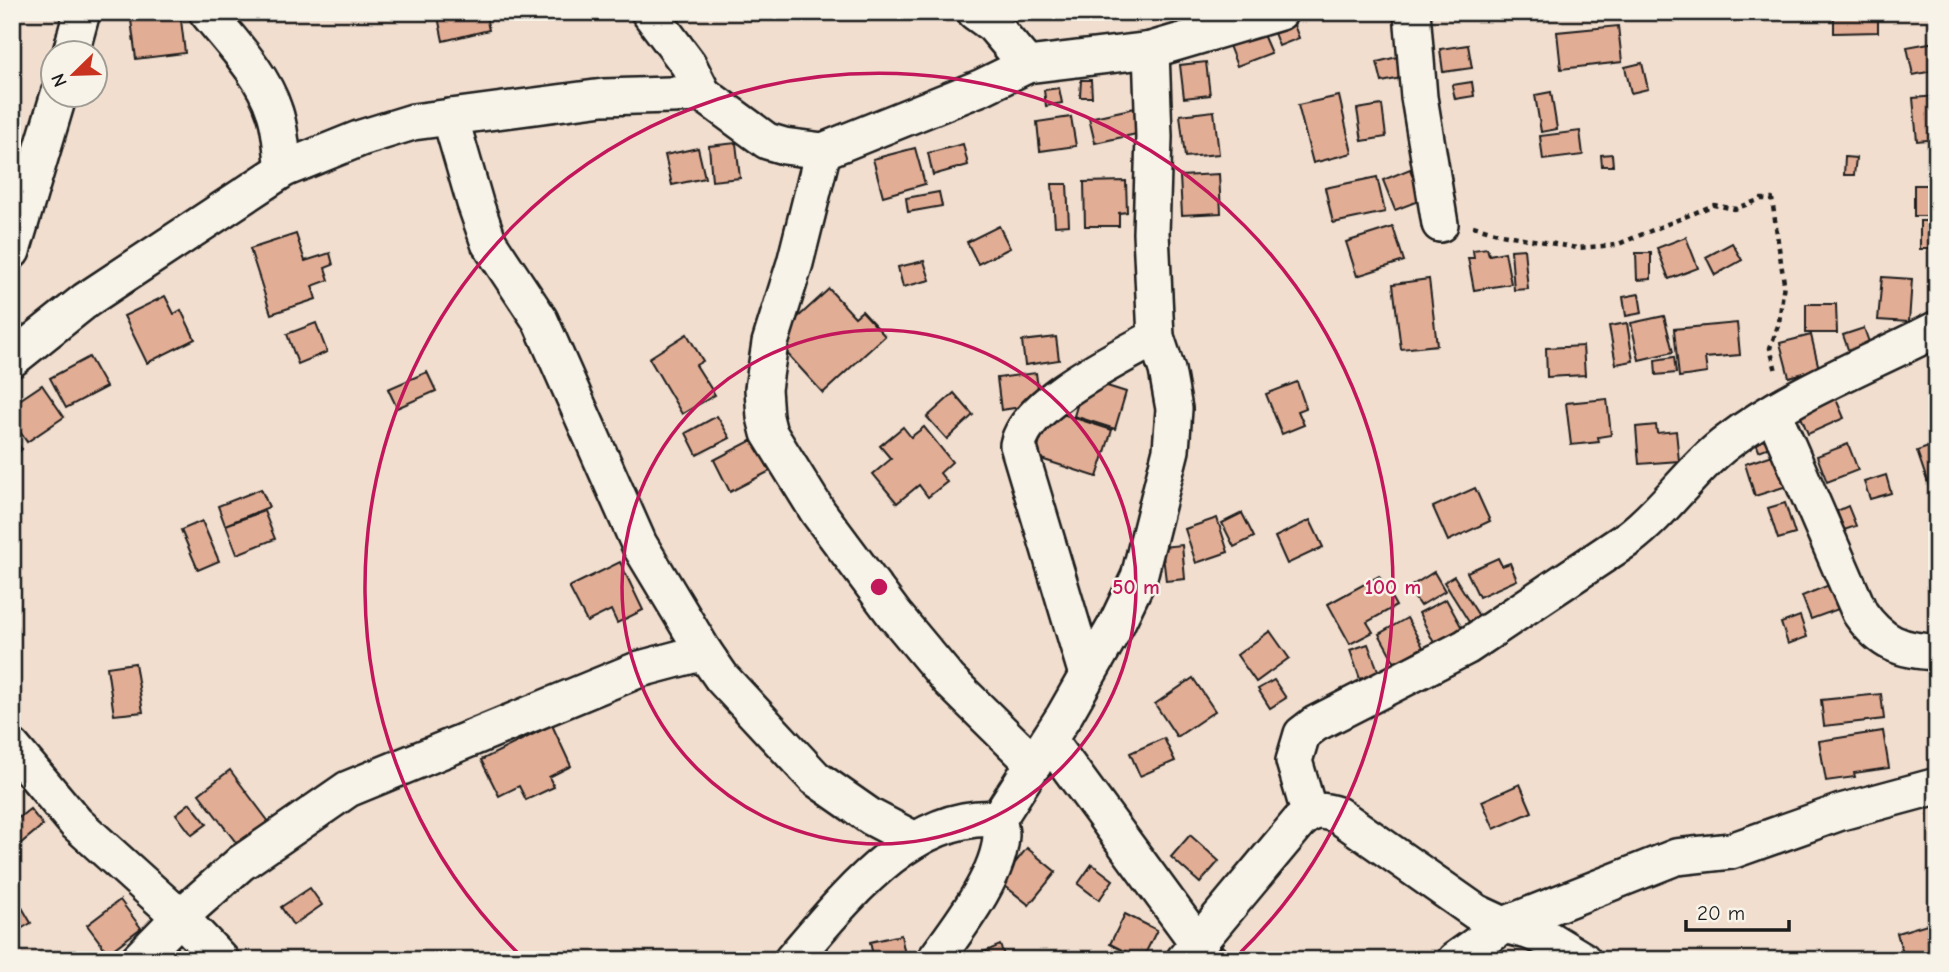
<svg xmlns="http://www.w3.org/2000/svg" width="1949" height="972" viewBox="0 0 1949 972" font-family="'Comic Neue',sans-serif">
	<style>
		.building { fill: #e2ad95; stroke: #1c1c1c; stroke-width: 2 }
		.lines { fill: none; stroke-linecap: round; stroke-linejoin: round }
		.minor-casing { stroke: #1c1c1c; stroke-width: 40 }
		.path { stroke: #1c1c1c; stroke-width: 4.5; stroke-dasharray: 5 5; stroke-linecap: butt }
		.minor { stroke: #f7f3e8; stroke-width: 35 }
		.ring { fill: none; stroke: #c2185b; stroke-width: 3.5 }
		.centre { fill: #c2185b; stroke: #f7f3e8; stroke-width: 3.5 }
		.ring-label { font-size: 21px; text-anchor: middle; font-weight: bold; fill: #c2185b; stroke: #f7f3e8; stroke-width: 5; stroke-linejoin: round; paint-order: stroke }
	</style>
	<rect width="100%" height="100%" fill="#f1decf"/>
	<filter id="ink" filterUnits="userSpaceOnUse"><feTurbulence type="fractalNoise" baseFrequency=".0143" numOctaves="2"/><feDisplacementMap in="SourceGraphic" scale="14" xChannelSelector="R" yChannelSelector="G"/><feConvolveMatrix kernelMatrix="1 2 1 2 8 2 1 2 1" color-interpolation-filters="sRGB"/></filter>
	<g filter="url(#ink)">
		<g class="building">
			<path d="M130,12H180L185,53L136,59Z"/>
			<path d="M437,12H485L489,30L443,41Z"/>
			<path d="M578,12H612L580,20Z"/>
			<path d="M1834,12H1878V32L1834,33Z"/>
			<path d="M1291,17L1299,38L1279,46L1271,25Z"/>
			<path d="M1618,26L1622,62L1561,69L1557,32Z"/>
			<path d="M1261,30L1271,53L1237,66L1228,43Z"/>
			<path d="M1935,42L1937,70L1913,75L1907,47Z"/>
			<path d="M1468,45L1472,68L1443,72L1440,49Z"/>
			<path d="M1401,56L1405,77L1382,82L1377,62Z"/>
			<path d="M1206,62L1210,95L1184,98L1180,65Z"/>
			<path d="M1642,63L1648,89L1631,93L1625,67Z"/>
			<path d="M1081,80H1091L1092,97H1080Z"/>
			<path d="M1472,82L1474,96L1455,99L1452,85Z"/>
			<path d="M1059,88L1062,103L1046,106L1044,90Z"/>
			<path d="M1551,92L1557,129L1541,132L1535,95Z"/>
			<path d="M1339,96L1352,153L1313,163L1298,105Z"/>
			<path d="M1937,96V139L1917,141L1913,98Z"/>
			<path d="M1382,105L1386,137L1362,141L1357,109Z"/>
			<path d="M1135,108L1141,133L1095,143L1089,118Z"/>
			<path d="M1214,111L1219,154L1185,157L1180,115Z"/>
			<path d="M1071,117L1076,146L1040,151L1037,122Z"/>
			<path d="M1580,131L1583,155L1543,160L1540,136Z"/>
			<path d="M736,143L740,178L712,181L709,146Z"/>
			<path d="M963,144L968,165L933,175L928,153Z"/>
			<path d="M698,148L705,178L672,185L665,155Z"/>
			<path d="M915,148L925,184L883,196L873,159Z"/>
			<path d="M1612,154L1613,166H1602L1601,155Z"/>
			<path d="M1845,157L1856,158L1854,175H1844Z"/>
			<path d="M1410,169L1421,200L1395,210L1383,180Z"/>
			<path d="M1219,174L1221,213L1182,215L1180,176Z"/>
			<path d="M1377,177L1385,212L1333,223L1325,188Z"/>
			<path d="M1126,181L1127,212L1119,213V226H1085L1084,182Z"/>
			<path d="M1052,184H1067L1069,225L1055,226Z"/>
			<rect x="1914" y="185" width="23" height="31"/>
			<path d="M939,192L942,206L908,212L906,198Z"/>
			<rect x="1920" y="221" width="17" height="28"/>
			<path d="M999,226L1010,248L978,264L967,242Z"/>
			<path d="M1393,227L1404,261L1357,276L1346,242Z"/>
			<path d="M296,234L305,261L330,253L333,265L325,268L329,280L312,286L316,299L271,314L250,249Z"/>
			<path d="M1686,237L1698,268L1669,279L1657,248Z"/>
			<path d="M1732,243L1742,260L1715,275L1706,257Z"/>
			<path d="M1487,248L1489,255L1505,252L1511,284L1474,290L1468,258H1474L1473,250Z"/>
			<path d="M1524,249L1528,289L1514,290L1511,250Z"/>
			<path d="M1636,253H1651V279L1637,280Z"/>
			<path d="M924,261L930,280L903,287L898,267Z"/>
			<path d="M1882,277L1912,279L1909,322L1878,320Z"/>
			<path d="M1429,279L1437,345L1401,349L1393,284Z"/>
			<path d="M829,289L855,317L862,311L885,336L823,393L774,339Z"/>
			<path d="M1639,294L1642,313L1626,316L1623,297Z"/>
			<path d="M165,296L174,314L181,310L195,339L147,363L124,316Z"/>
			<path d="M1806,304H1836L1837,333H1806Z"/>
			<path d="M1664,316L1673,352L1639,360L1631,323Z"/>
			<path d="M316,323L327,352L298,364L287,334Z"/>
			<path d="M1627,323L1633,361L1616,364L1609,326Z"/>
			<path d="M1737,323L1740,355L1705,358L1707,373L1679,377L1674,329Z"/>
			<path d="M1864,328L1871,348L1850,355L1843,335Z"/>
			<path d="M687,334L703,361L696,365L715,395L682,414L649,358Z"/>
			<path d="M1811,335L1819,369L1789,377L1780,343Z"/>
			<path d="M1056,337L1059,360L1025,365L1022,341Z"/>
			<path d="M1583,346L1585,375L1547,377L1546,348Z"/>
			<path d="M89,357L106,387L66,408L50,378Z"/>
			<path d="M1674,357L1676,373L1656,375L1655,360Z"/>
			<path d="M427,372L436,391L397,408L388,389Z"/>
			<path d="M1036,373L1040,404L1001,410L997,378Z"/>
			<path d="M1085,379L1126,392L1115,429L1074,416Z"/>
			<path d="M1297,382L1306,408L1298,411L1304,425L1282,434L1266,394Z"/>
			<path d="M42,385L64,417L27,442L12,420V405Z"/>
			<path d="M1833,392L1844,418L1808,434L1797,407Z"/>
			<path d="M954,393L973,415L947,439L927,417Z"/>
			<path d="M1607,399L1611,435L1598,437L1599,442L1571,445L1566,403Z"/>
			<path d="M1050,410L1112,430L1097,477L1035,457Z"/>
			<path d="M717,416L730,438L697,455L686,433Z"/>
			<path d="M1656,425L1657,433L1676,431L1679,461L1639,464L1636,427Z"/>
			<path d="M903,427L911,437L924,427L952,462L940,473L947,482L928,497L919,485L897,503L873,474L891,459L880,446Z"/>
			<path d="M1770,431L1775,445L1759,451L1754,437Z"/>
			<path d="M12,439L22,449L12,459Z"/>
			<path d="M754,439L770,471L730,492L714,460Z"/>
			<path d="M1848,444L1858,470L1827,482L1817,456Z"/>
			<path d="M1937,444V497L1933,498L1917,451Z"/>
			<path d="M1776,454L1787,486L1755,496L1745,464Z"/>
			<path d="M1886,475L1891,493L1870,499L1864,482Z"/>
			<path d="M1475,488L1490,521L1448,541L1433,507Z"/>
			<path d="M261,489L269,507L225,525L218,506Z"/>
			<path d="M1785,503L1795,534L1778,539L1768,508Z"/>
			<path d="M1848,506L1856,526L1844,530L1837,511Z"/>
			<path d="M264,511L275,539L237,554L226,525Z"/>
			<path d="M1242,513L1254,537L1234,547L1222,523Z"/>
			<path d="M1217,518L1228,552L1196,563L1185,529Z"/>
			<path d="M1310,520L1323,547L1287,564L1275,537Z"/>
			<path d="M202,521L219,561L198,570L181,530Z"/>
			<path d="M1182,545L1185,579L1166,581L1162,547Z"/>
			<path d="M1498,558L1502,566L1510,563L1517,580L1479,597L1467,572Z"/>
			<path d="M620,562L643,610L617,623L611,610L587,622L569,587Z"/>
			<path d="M1434,572L1445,591L1420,606L1408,588Z"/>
			<path d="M1379,576L1396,606L1367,622L1373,632L1350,644L1328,604Z"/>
			<path d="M1454,576L1479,616L1469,622L1444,582Z"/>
			<path d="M1834,583L1844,607L1811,619L1802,596Z"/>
			<path d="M1446,599L1462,628L1434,643L1419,613Z"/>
			<path d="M1800,616L1807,637L1788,644L1781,623Z"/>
			<path d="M1407,618L1423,647L1395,663L1379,634Z"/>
			<path d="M1270,631L1289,658L1256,682L1237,655Z"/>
			<path d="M1368,644L1379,673L1360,679L1350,650Z"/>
			<path d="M135,663L143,712L114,715L107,667Z"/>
			<path d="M1193,678L1215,711L1177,737L1155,704Z"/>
			<path d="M1274,680L1286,698L1270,708L1258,689Z"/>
			<path d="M1881,694L1884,719L1824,726L1821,700Z"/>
			<path d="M552,725L571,766L549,777L554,787L526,800L519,786L499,796L481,760Z"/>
			<path d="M1883,731L1889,768L1854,773L1855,777L1826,781L1819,741Z"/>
			<path d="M1164,738L1175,761L1140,776L1130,753Z"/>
			<path d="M230,770L269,822L238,845L199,794Z"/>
			<path d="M1520,784L1532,812L1494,829L1482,801Z"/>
			<path d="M190,803L207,824L192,835L176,814Z"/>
			<path d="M30,809L43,825L20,844L12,835V823Z"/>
			<path d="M1190,835L1219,861L1200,883L1171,857Z"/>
			<path d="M1027,848L1056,872L1029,905L1000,882Z"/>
			<path d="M1092,864L1113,880L1099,900L1078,884Z"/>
			<path d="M310,888L322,905L293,925L281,907Z"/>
			<path d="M13,892L31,923L12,934V892Z"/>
			<path d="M120,900L141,928L108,953L87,925Z"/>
			<path d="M1125,914L1157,930L1142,960L1110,944Z"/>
			<path d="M1937,921V960H1905L1897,933Z"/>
			<path d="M901,935L906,960H874L870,942Z"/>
			<path d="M171,943L186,960H151Z"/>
			<path d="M1000,945L1006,960H966Z"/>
			<path d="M1222,946L1237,960H1209Z"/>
		</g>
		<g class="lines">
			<defs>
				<g id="minor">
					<path d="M207,12C231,42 262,73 274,110C281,128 281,150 284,169"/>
					<path d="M649,12L688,64L703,94"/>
					<path d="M975,12L993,25L1027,65"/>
					<path d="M1412,12L1419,97L1440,224"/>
					<path d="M71,52L82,12"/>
					<path d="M450,117L475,203L489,243L540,320L639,544L704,652"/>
					<path d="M823,151L795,263L770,343L763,389L765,417L769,433L818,512L894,614L949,680L1034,764"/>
					<path d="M12,251L59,94"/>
					<path d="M12,359L86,300L284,169L361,138L413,122L603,97L703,94L767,141L784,146L823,151L982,87L1027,65L1151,50L1280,12"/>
					<path d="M1773,412L1860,613C1881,643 1901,651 1937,652"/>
					<path d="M1087,675L1018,445C1027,401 1119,358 1156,337"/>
					<path d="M1049,740L1197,942"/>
					<path d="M12,747L76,823L180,917L221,960"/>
					<path d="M1309,812L1294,761L1302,734L1315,724L1466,647L1629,538C1666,510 1691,469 1729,441C1792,393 1867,365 1937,329"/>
					<path d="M138,960L180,917L241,863L348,789L640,669L704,652L722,678L815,778L871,817L915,840"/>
					<path d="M792,960C843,901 911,811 998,819"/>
					<path d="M935,960C958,928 1000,875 1001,835C1001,830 999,824 998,819L1064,716L1116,625L1139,577L1171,450L1174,409L1167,370L1156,337L1151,233L1154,137L1151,50"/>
					<path d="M1184,960L1299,822C1313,809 1321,809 1338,815L1476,912L1504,925L1528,931L1550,940L1583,960"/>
					<path d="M1455,960L1504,925L1676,857L1731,851L1841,812L1937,786"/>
				</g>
			</defs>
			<use href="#minor" class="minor-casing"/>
			<path class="path" d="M1473,226L1501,234L1577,248L1616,245L1714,205L1735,209L1761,199H1772L1784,283L1779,323L1770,348L1776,371"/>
			<use href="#minor" class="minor"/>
		</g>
	</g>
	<g class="ring">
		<circle cx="879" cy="587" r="257"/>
		<path d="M522 957A514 514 0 1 1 1236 957"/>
	</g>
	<circle cx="879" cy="587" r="10" class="centre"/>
	<g class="ring-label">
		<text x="1136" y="594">50 m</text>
		<text x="1393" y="594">100 m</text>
	</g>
	<rect width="1949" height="972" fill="none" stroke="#f7f3e8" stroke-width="42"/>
	<rect x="21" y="21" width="1907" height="930" fill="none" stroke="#1c1c1c" stroke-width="2.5" filter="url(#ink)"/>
	<g transform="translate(74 74) rotate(247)"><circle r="33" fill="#f7f3e8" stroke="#9f9d96" stroke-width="2"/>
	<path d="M0-5L12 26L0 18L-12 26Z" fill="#c8321e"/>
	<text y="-10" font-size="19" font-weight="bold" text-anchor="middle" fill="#1c1c1c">N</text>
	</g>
	<path d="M1686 920v10h103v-10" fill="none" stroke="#1c1c1c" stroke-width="3.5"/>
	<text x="1697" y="920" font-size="21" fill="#1c1c1c" stroke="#f7f3e8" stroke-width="5" paint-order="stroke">20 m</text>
</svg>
